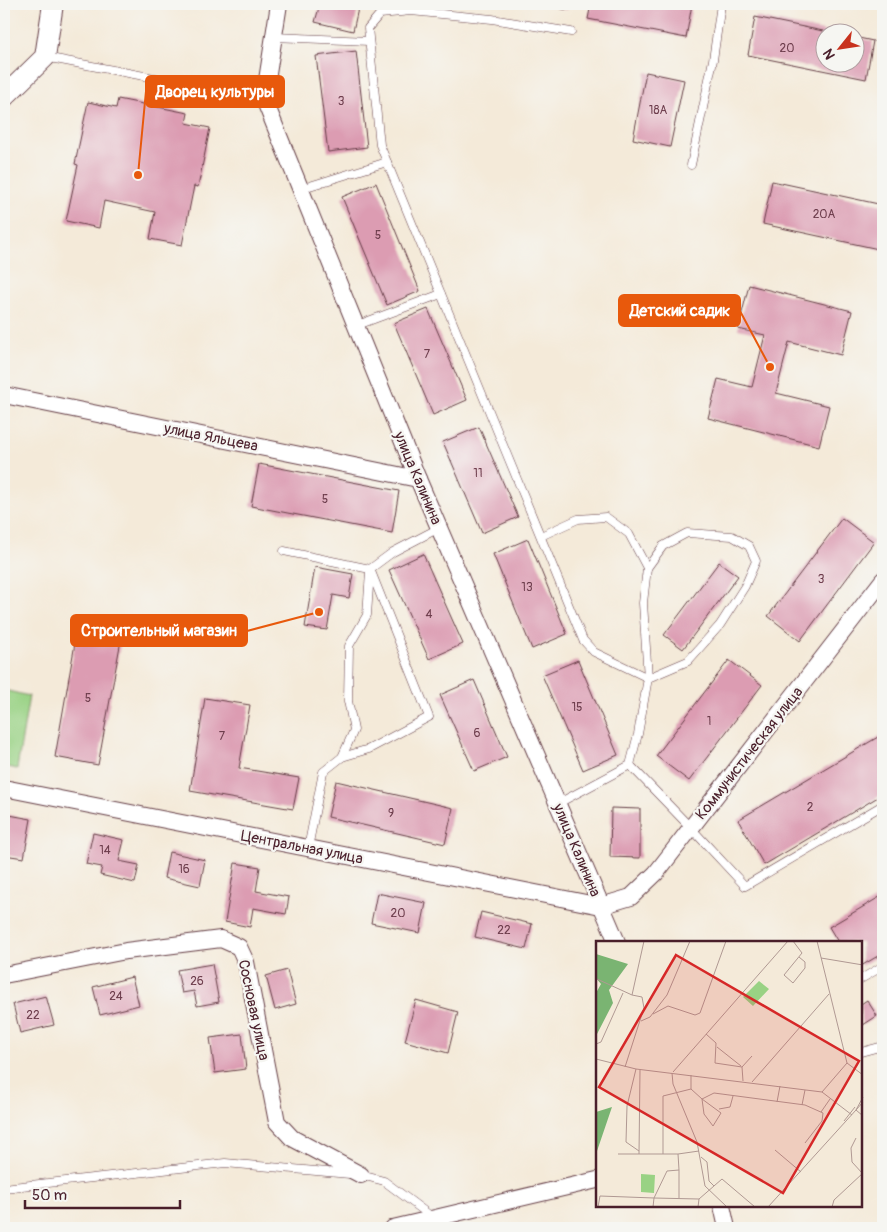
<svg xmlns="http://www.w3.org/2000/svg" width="887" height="1232" viewBox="0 0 887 1232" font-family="Pangolin,sans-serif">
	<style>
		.green { fill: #99d284; stroke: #727858 }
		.building { fill: #dc9cb2 }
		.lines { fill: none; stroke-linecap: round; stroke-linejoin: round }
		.service-casing { stroke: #643d45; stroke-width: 9 }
		.minor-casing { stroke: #643d45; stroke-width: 18 }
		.tertiary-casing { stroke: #643d45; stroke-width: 22 }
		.service { stroke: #fff; stroke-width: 8 }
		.minor { stroke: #fff; stroke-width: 16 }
		.tertiary { stroke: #fff; stroke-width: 20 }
		.labels { text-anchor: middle; stroke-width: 4.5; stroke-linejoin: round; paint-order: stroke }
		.number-label { font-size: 12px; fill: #6e3e4d }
		.street-label { font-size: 15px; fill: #4a1f2b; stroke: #f6f6f2 }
		.inset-road { fill: none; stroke: #b09993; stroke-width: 1 }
		.view { fill: #d62828; fill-opacity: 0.15; stroke: #d62828; stroke-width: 2.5 }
		.inset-edge { fill: none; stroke: #4a1f2b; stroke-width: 2.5 }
		.leader { fill: none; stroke: #e8590c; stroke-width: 2 }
		.callout-dot { fill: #e8590c; stroke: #f6f6f2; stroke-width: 2 }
		.callout { fill: #e8590c; stroke: #e8590c; stroke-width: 2 }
		.callout-label { font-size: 16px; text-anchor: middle; font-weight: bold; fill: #fff }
	</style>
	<rect width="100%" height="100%" fill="#f6f6f2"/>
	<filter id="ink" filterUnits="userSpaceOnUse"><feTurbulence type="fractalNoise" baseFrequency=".02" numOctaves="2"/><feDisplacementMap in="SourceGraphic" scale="10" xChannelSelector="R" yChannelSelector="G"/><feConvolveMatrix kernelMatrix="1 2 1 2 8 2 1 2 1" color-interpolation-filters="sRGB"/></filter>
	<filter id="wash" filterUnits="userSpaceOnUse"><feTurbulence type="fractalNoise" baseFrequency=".0096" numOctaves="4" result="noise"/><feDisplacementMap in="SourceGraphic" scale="20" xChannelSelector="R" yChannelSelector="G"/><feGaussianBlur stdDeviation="1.12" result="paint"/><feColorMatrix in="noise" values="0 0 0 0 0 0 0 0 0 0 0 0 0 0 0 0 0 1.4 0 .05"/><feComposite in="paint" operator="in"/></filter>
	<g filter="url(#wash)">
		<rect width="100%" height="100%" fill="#f4ead9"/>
		<path class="green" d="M4,690L29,696L17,769L4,766Z"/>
		<g id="blocks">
			<g class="building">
				<path d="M320,4H359L353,31L315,22Z"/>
				<path d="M540,4H569L567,10Z"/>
				<path d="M591,4H692L686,38L588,19Z"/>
				<path d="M755,17L828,32H824V62H854V37L873,41L866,79L748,55Z"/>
				<path d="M356,51L367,147L328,152L316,56Z"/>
				<path d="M646,72L684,80L670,147L633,139Z"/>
				<path d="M118,99L188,113L186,123L210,128L198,187L194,186L182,245L150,239L155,212L104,201L99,228L66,221L78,165L75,164L88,102L116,108Z"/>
				<path d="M772,181L883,205V250L763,224Z"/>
				<path d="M376,183L420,291L387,305L342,197Z"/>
				<path d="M749,285L852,311L841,355L789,342L776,393L829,406L819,446L708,418L718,379L752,387L765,335L738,329Z"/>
				<path d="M428,309L467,400L433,415L394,323Z"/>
				<path d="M479,427L518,517L482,533L443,442Z"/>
				<path d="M259,464L399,491L392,533L251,506Z"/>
				<path d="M842,518L874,542L800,641L768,616Z"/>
				<path d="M528,539L567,634L532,649L493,554Z"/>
				<path d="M423,554L463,644L429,659L389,570Z"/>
				<path d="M719,562L738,576L683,649L664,635Z"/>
				<path d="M315,567L353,574L349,598L333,595L327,630L305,627Z"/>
				<path d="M77,632L121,640L98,765L55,757Z"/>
				<path d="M578,660L618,755L583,770L542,675Z"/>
				<path d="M729,660L762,685L689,781L656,756Z"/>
				<path d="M474,680L507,757L474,771L440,695Z"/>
				<path d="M205,698L250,705L239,768L299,778L293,809L190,791Z"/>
				<path d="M883,734V794L764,865L738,820Z"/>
				<path d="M336,781L453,808L445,844L328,817Z"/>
				<path d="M611,808L640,809V858L610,857Z"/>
				<path d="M4,814L31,819L24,858L4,855Z"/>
				<path d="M93,833L124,840L119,861L139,865L135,883L100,875L102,867L86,864Z"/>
				<path d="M169,852L205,860L200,886L164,878Z"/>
				<path d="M235,863L260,867L256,891L289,897L286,914L253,908L250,927L225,922Z"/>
				<path d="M377,893L426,903L420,933L371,923Z"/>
				<path d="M883,895V953L861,966V942H838L829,927Z"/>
				<path d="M481,912L532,924L526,949L475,937Z"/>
				<path d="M212,964L219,1002L197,1006L194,991L182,993L177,970Z"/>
				<path d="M287,970L296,1004L275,1010L266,976Z"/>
				<path d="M132,977L139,1005L100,1015L93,987Z"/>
				<path d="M46,996L54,1025L20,1033L13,1004Z"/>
				<path d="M416,1000L458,1012L448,1053L405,1041Z"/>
				<path d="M867,1000L877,1016L863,1025L861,1021V1004Z"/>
				<path d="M242,1034L246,1069L215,1073L210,1038Z"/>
			</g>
		</g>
	</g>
	<g filter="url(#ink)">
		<use href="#blocks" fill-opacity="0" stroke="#643d45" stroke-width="1"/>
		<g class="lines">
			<defs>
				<g id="service">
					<path d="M274,37L369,41"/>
					<path d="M45,57L264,99"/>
					<path d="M691,165L713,60L721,4"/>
					<path d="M300,189L387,162"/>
					<path d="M355,326L441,294"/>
					<path d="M687,533L732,536L749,546L756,561L745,586L720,625L688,661L648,678L643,603L647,568L663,546Z"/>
					<path d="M541,536L578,519L606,517L629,534L647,568"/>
					<path d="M284,551L370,569L393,552L439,528"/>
					<path d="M342,757L354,730L348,701L349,646L367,615L370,572"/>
					<path d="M630,765L691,828L745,886L883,805"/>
					<path d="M557,804L630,765L638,734L648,678L594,652L583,640L380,145L368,28L380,14L411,11L492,19L571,32"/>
					<path d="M308,848L323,772L342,757L369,749L429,717L370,569"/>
					<path d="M861,979L883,966"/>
					<path d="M861,1052L883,1046"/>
					<path d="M4,1188L225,1163L361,1175L384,1181L432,1217"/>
				</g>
				<g id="minor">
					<path d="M279,4L264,99L418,479L617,942"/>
					<path d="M4,395L418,479"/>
					<path d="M4,788L601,906L631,897L656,873L883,580"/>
					<path d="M4,975L126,951L221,939L239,947L246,962L277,1122L292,1138L361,1175"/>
					<path d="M722,1206L727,1228"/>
					<path d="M393,1228L597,1180"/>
				</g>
				<path id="tertiary" d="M4,97L45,57L53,4"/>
			</defs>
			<use href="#service" class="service-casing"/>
			<use href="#minor" class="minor-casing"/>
			<use href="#tertiary" class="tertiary-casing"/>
			<use href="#service" class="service"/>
			<use href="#minor" class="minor"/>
			<use href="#tertiary" class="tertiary"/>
		</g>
	</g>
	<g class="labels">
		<g class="number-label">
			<text x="787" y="52">20</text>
			<text x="341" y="105">3</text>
			<text x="658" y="114">18А</text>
			<text x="824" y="218">20А</text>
			<text x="378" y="239">5</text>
			<text x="427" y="358">7</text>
			<text x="478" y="477">11</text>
			<text x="325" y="503">5</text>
			<text x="821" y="583">3</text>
			<text x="527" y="591">13</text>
			<text x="429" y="618">4</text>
			<text x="88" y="702">5</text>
			<text x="577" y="711">15</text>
			<text x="709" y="725">1</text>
			<text x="477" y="737">6</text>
			<text x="222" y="740">7</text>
			<text x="810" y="811">2</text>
			<text x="391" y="817">9</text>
			<text x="105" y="854">14</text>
			<text x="184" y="873">16</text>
			<text x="398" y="917">20</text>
			<text x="504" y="934">22</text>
			<text x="197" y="985">26</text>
			<text x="116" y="1000">24</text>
			<text x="33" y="1019">22</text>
		</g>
		<g class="street-label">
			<text transform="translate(211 437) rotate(11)" y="5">улица Яльцева</text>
			<text transform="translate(418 478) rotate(67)" y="5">улица Калинина</text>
			<text transform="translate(749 753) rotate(-52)" y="5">Коммунистическая улица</text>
			<text transform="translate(302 847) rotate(11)" y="5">Центральная улица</text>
			<text transform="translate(577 850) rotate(67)" y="5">улица Калинина</text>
			<text transform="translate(254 1010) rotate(78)" y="5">Сосновая улица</text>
		</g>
	</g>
	<g transform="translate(596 941)">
		<rect width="266" height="266" fill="#f4ead9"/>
		<path d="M163,40L173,48L157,65L147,56ZM45,233L59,234L58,252L45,251Z" fill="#99d284"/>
		<path d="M0,13L32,23L13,49L17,62L0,95V52L5,43L0,37ZM16,166L0,213V171Z" fill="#7ab472"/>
		<path class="inset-road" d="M197,0L206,12L188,34L197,42L209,27V21L203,16M221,0L251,122L267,134M225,17L267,24M1,38L36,54M57,73L72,65L99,74L104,72L130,0M45,80L54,76L71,54L94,0M110,93L120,102L119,122L146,126M0,103L5,101L27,52M121,106L145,125M0,118L40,128L226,151L256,174M29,126L48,67L46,56L36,54L48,0M40,128L31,165L30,201L43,210M77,131L192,0M76,132L77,143L101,201L109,245L131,266M95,134V148L106,158L118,152L209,164L227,172L226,180L209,202M147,140L146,126L156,115M156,141L233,53M226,151L251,122M267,156L260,169L267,161M106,158L125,172L117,185L108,173ZM181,161L184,145M206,164L209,149M123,168L134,166L137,155M225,171L234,158M248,180L259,166M260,197L255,207L256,221L267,233M179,209L205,231M22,213H82M43,213L44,129M67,213V155L95,148M105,216L111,221L113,240L118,245M83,257V229M2,266L4,255L58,257L71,230L83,229L82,213L103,210M57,266L58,257L103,258M102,266L103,258L126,238L159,266M172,266L260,169L267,175M236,266L238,259L267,232"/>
		<path class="view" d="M80,14L263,120L187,252L3,146Z"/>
		<rect width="266" height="266" class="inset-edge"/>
	</g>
	<path class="leader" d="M138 175L146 91M770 367L740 311M319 612L247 631"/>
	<g class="callout-dot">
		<circle cx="138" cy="175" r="5"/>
		<circle cx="770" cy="367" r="5"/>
		<circle cx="319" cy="612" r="5"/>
	</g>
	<g class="callout">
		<rect x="146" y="76" width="138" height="31" rx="5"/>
		<rect x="619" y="295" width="121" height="31" rx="5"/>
		<rect x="71" y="615" width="176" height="31" rx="5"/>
	</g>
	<g class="callout-label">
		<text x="215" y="97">Дворец культуры</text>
		<text x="680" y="316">Детский садик</text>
		<text x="159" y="636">Строительный магазин</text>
	</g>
	<rect width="887" height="1232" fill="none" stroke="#f6f6f2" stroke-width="20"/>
	<g transform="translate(840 48) rotate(240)"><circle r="24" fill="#f6f6f2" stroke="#b1a0a2"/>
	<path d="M0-4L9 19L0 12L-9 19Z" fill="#c8321e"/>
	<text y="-8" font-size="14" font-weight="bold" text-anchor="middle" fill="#4a1f2b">N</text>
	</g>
	<path d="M25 1200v8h155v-8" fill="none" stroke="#4a1f2b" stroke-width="2.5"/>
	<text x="32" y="1200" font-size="15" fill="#4a1f2b" stroke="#f6f6f2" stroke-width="4" paint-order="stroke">50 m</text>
</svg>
